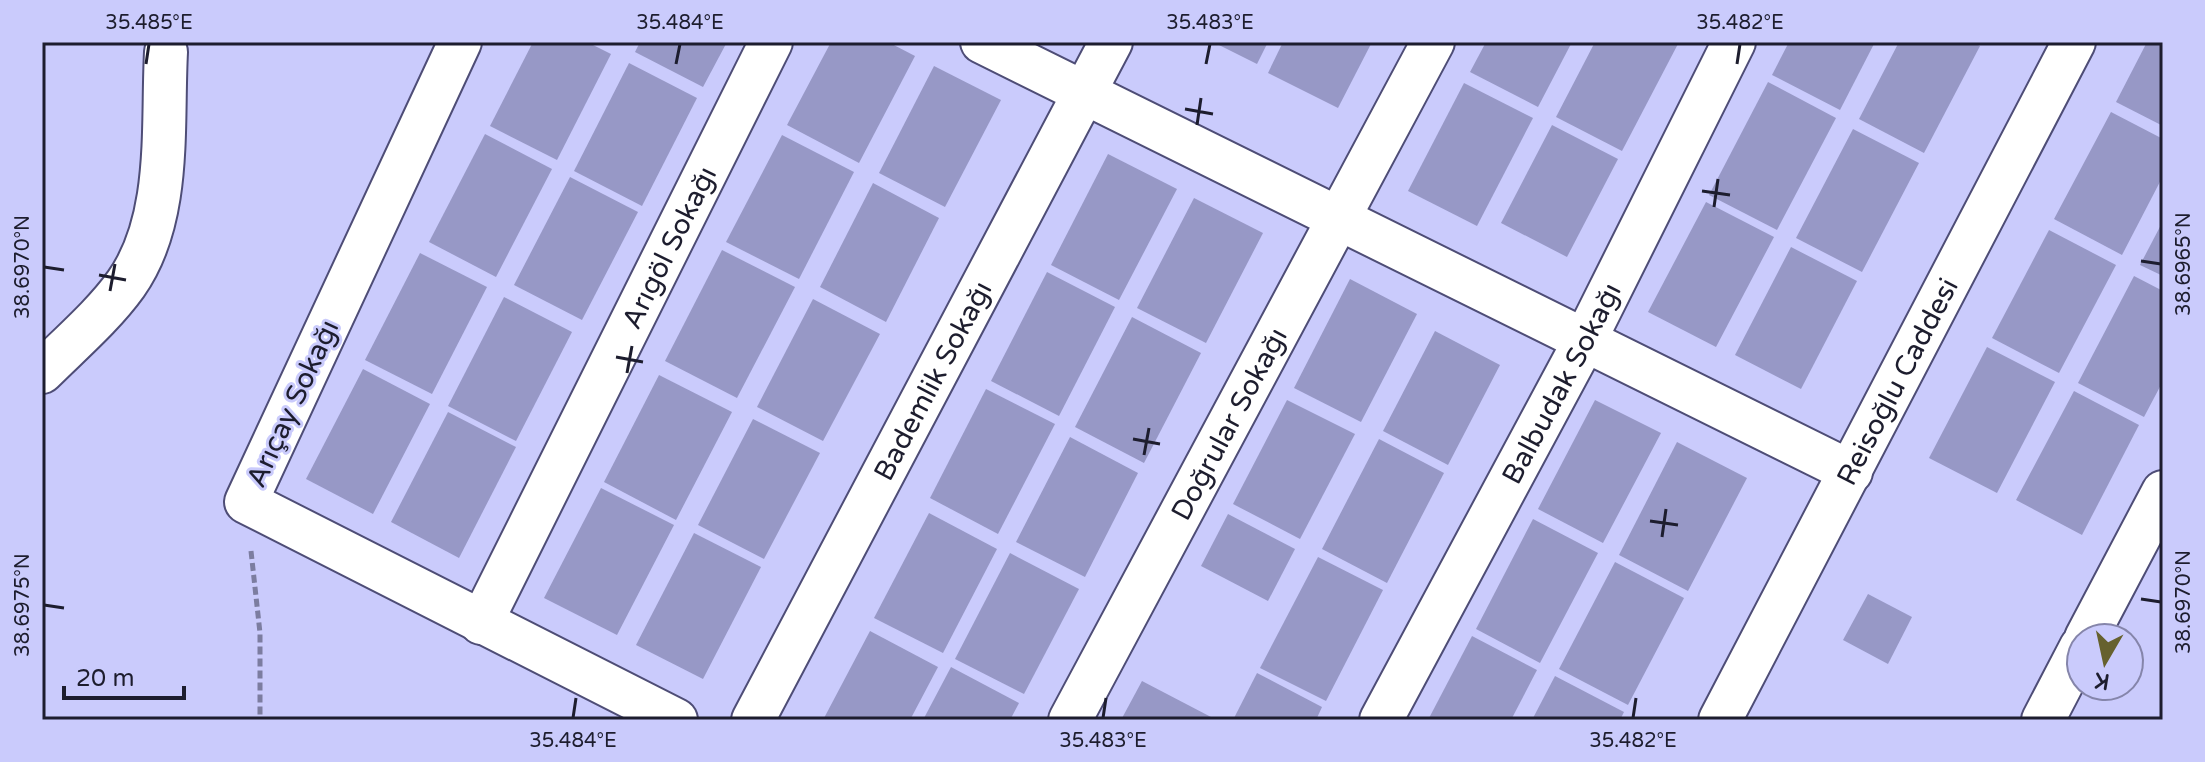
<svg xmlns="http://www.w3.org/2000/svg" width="2205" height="762" viewBox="0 0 2205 762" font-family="'Varela Round',sans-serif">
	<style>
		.building { fill: #9798c6 }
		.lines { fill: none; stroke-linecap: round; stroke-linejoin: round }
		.minor-casing { stroke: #4e4d76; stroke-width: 46 }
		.path { stroke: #7c7da0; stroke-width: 5; stroke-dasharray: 8 4; stroke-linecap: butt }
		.minor { stroke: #fff; stroke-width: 42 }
		.ticks { fill: none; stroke: #1d1d2e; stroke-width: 3 }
		.labels { text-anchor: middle; stroke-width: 6; stroke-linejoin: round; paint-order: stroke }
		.street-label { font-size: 28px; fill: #1d1d2e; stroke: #cacbfc }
		.neatline { fill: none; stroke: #1d1d2e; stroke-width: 3 }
		.ticks-label { font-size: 20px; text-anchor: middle; fill: #1d1d2e }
	</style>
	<rect width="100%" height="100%" fill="#cacbfc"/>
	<g class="building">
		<path d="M533,42H587L611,54L557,160L490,126Z"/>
		<path d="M640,42H727L703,87L635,52Z"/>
		<path d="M831,42H888L915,56L859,163L787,125Z"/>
		<path d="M1213,42H1268L1257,64Z"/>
		<path d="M1283,42H1372L1338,108L1268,73Z"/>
		<path d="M1486,42H1572L1538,107L1470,72Z"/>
		<path d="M1595,42H1679L1622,151L1556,117Z"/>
		<path d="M1789,42H1875L1840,110L1772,75Z"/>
		<path d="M1899,42H1972L1980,46L1924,153L1859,119Z"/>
		<path d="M2147,42H2163V126L2116,102Z"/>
		<path d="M629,63L697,98L642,206L574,171Z"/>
		<path d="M934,66L1001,100L945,207L879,173Z"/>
		<path d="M1768,82L1836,118L1777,230L1709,195Z"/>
		<path d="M1464,83L1533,118L1477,226L1408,191Z"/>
		<path d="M2111,112L2163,139V176L2122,255L2054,219Z"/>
		<path d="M1552,125L1618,159L1567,257L1501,223Z"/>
		<path d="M1853,129L1919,163L1862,272L1796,238Z"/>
		<path d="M485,134L552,169L496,277L429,242Z"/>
		<path d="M782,135L854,172L799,279L726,242Z"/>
		<path d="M1108,154L1177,189L1119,300L1051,265Z"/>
		<path d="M570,177L638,212L582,320L514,285Z"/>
		<path d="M873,183L939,218L886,322L820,287Z"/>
		<path d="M1194,198L1263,233L1206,343L1137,308Z"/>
		<path d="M1706,202L1774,237L1716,347L1648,312Z"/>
		<path d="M2163,221V276L2140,265Z"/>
		<path d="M2049,230L2116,265L2059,373L1992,338Z"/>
		<path d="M1791,247L1857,281L1801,389L1735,355Z"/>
		<path d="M722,250L795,287L737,398L665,361Z"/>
		<path d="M420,253L487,287L432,394L365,360Z"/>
		<path d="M1047,272L1115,307L1059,416L991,381Z"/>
		<path d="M2134,276L2163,291V381L2144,417L2078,383Z"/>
		<path d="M1350,279L1417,314L1361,422L1294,388Z"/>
		<path d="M504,297L572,332L516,441L448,406Z"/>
		<path d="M813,299L880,334L823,441L757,407Z"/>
		<path d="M1132,317L1201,353L1144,463L1075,427Z"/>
		<path d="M1435,331L1500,365L1448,465L1383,431Z"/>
		<path d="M1987,347L2055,382L1997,493L1929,458Z"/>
		<path d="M363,369L430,404L373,514L306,479Z"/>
		<path d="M659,375L732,412L676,520L604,482Z"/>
		<path d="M986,389L1055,424L998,534L930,498Z"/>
		<path d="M2074,391L2139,425L2082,535L2016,500Z"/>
		<path d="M1287,400L1355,434L1300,539L1233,504Z"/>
		<path d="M1595,400L1661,433L1603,543L1538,509Z"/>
		<path d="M448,412L516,447L459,558L391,522Z"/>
		<path d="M753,419L820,453L764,559L698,525Z"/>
		<path d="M1070,437L1138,473L1085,577L1016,542Z"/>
		<path d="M1379,439L1444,473L1387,583L1322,549Z"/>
		<path d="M1677,442L1747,478L1688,591L1619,555Z"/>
		<path d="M601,488L674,525L617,635L544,598Z"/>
		<path d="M929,513L997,549L943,653L874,618Z"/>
		<path d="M1228,514L1295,549L1268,601L1201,566Z"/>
		<path d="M1533,519L1598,553L1540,663L1476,629Z"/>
		<path d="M694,533L761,567L703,679L636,645Z"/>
		<path d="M1010,553L1079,589L1024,694L955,659Z"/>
		<path d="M1318,557L1383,590L1326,701L1260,668Z"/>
		<path d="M1615,562L1684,598L1628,705L1559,669Z"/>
		<path d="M1868,594L1912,617L1888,664L1843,640Z"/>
		<path d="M870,631L938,667L910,720H823Z"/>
		<path d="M1472,636L1537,670L1511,720H1428Z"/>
		<path d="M951,667L1019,703L1010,720H923Z"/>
		<path d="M1257,673L1322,707L1316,720H1233Z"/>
		<path d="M1555,676L1624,712L1620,720H1532Z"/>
		<path d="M1142,681L1211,717L1209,720H1121Z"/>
	</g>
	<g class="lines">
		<defs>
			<g id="minor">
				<path d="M460,42L246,502L676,720"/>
				<path d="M982,42L1851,472"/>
				<path d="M42,372C70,344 103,316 126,284C172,219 162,127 166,52"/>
				<path id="s1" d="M481,623L771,42"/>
				<path d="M2086,638L2163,492"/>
				<path id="s2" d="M753,720L1111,42"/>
				<path id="s3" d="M1070,720L1433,42"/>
				<path id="s4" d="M1381,720L1585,340L1734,42"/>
				<path id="s5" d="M1720,720L2074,42"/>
				<path d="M2043,720L2081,647"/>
			</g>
		</defs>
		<use href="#minor" class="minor-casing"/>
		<path class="path" d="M251,551L260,633V720"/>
		<use href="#minor" class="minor"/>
	</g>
	<path class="ticks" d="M146,64L149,44M676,64L680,44M1206,64L1210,44M1737,64L1740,44M1185,109L1213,114M1197,125L1201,98M1702,191L1730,195M1714,207L1718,179M2141,261L2161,264M44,267L64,270M99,275L126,280M110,291L115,264M616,357L643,362M627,373L632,346M1133,439L1160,444M1144,455L1149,428M1650,521L1678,525M1662,537L1666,509M2141,599L2161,602M44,605L64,608M573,718L576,698M1103,718L1106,698M1633,718L1636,698"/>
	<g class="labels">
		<g class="street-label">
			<text dy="10" stroke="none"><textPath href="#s1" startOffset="420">Arıgöl Sokağı</textPath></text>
			<text dy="10" stroke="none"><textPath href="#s2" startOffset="384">Bademlik Sokağı</textPath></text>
			<text dy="10" stroke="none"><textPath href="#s5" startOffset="382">Reisoğlu Caddesi</textPath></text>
			<text dy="10" stroke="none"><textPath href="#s4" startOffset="382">Balbudak Sokağı</textPath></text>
			<text transform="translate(292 403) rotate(-65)" y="10">Arıçay Sokağı</text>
			<text dy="10" stroke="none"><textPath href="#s3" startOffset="336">Doğrular Sokağı</textPath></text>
		</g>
	</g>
	<rect width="2205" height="762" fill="none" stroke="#cacbfc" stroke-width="88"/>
	<g transform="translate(2105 662) rotate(189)"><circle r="38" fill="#cacbfc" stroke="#8585aa" stroke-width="2"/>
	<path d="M0-6L14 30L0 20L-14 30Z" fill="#66612e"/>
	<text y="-12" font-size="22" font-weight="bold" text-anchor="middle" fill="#1d1d2e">K</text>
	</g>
	<path d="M64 686v12h120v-12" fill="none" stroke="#1d1d2e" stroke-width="4"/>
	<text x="76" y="686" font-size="24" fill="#1d1d2e" stroke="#cacbfc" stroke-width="6" paint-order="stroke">20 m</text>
	<rect x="44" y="44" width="2117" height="674" class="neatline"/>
	<g class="ticks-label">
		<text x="149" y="29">35.485°E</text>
		<text x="680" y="29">35.484°E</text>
		<text x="1210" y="29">35.483°E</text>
		<text x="1740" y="29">35.482°E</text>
		<text transform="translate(2183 264) rotate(-90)" y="7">38.6965°N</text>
		<text transform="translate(22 267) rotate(-90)" y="7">38.6970°N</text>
		<text transform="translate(2183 602) rotate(-90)" y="7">38.6970°N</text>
		<text transform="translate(22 605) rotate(-90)" y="7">38.6975°N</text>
		<text x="573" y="747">35.484°E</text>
		<text x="1103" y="747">35.483°E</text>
		<text x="1633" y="747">35.482°E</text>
	</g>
</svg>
